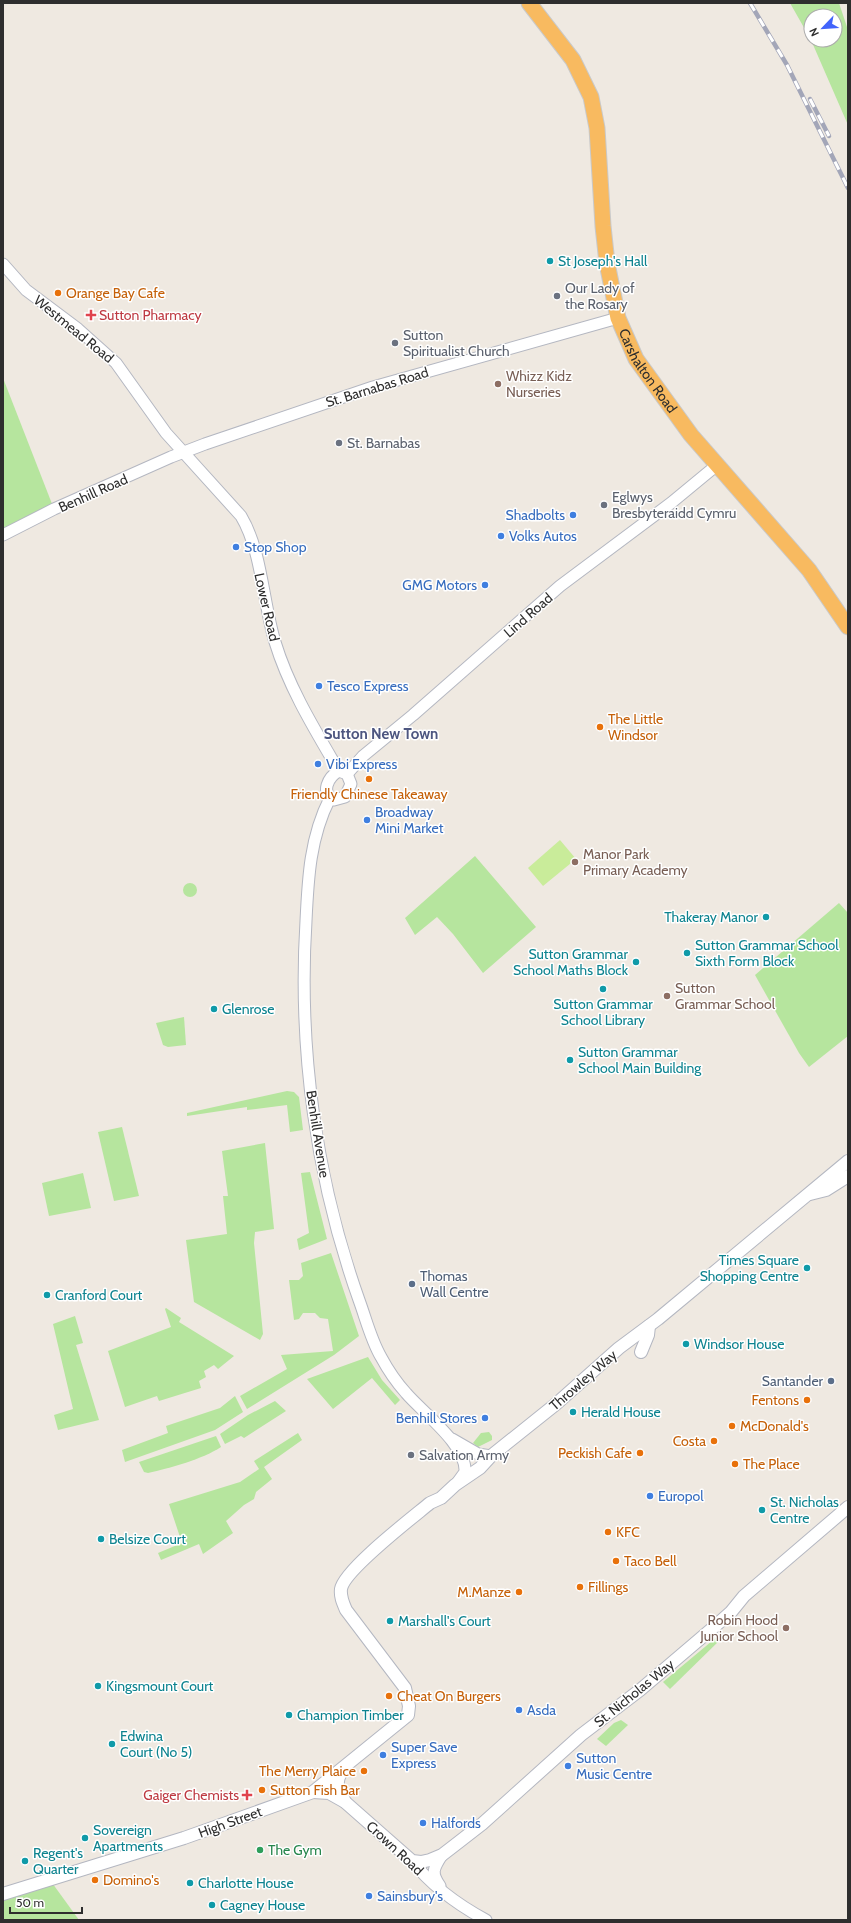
<svg xmlns="http://www.w3.org/2000/svg" width="851" height="1923" viewBox="0 0 851 1923" font-family="Cabin,sans-serif">
	<style>
		.green { fill: #b6e59e }
		.pitch { fill: #c9ec9a }
		.lines { fill: none; stroke-linecap: round; stroke-linejoin: round }
		.tertiary-casing { stroke: #b4b7c1; stroke-width: 13 }
		.secondary-casing { stroke: #b4b7c1; stroke-width: 14 }
		.trunk-casing { stroke: #c9c9c9; stroke-width: 17 }
		.tertiary { stroke: #fff; stroke-width: 11 }
		.secondary { stroke: #fff; stroke-width: 12 }
		.trunk { stroke: #f8ba60; stroke-width: 15 }
		.rail-casing { stroke: #a3a6b8; stroke-width: 4.5 }
		.rail { stroke: #fff; stroke-width: 3; stroke-dasharray: 9; stroke-linecap: butt }
		.culture-dot { fill: #0f9aa8; stroke: #fff; stroke-width: 1.5 }
		.food-dot { fill: #e8710a; stroke: #fff; stroke-width: 1.5 }
		.worship-dot { fill: #6b7280; stroke: #fff; stroke-width: 1.5 }
		.health-dot { fill: #e0444e; stroke: #fff; stroke-width: 1.5 }
		.education-dot { fill: #8d6e63; stroke: #fff; stroke-width: 1.5 }
		.shop-dot { fill: #3f7fe0; stroke: #fff; stroke-width: 1.5 }
		.service-dot { fill: #5c6f8a; stroke: #fff; stroke-width: 1.5 }
		.leisure-dot { fill: #2e9e5b; stroke: #fff; stroke-width: 1.5 }
		.labels { text-anchor: middle; stroke-width: 3; stroke-linejoin: round; paint-order: stroke }
		.culture-label { font-size: 14px; fill: #0d838f; stroke: #fff; text-anchor: start }
		.worship-label { font-size: 14px; fill: #5b616d; stroke: #fff; text-anchor: start }
		.food-label { font-size: 14px; fill: #c56008; stroke: #fff; text-anchor: start }
		.health-label { font-size: 14px; fill: #be3a42; stroke: #fff; text-anchor: start }
		.street-label { font-size: 14px; fill: #2e2e2e; stroke: #fff }
		.education-label { font-size: 14px; fill: #785e54; stroke: #fff; text-anchor: start }
		.shop-label { font-size: 14px; fill: #366cbe; stroke: #fff; text-anchor: start }
		.service-label { font-size: 14px; fill: #4e5e75; stroke: #fff; text-anchor: start }
		.leisure-label { font-size: 14px; fill: #27864d; stroke: #fff; text-anchor: start }
		.neighbourhood-label { font-size: 15px; font-weight: bold; fill: #4d5680; stroke: #fff }
	</style>
	<rect width="100%" height="100%" fill="#efe9e1"/>
	<g class="green">
		<path d="M790,3H839L848,30V125L811,40H835V16H811V40Z"/>
		<path d="M3,378L54,509L3,535Z"/>
		<path d="M475,856L536,927L483,973L453,934L437,917L415,935L405,918Z"/>
		<circle cx="190" cy="890" r="7"/>
		<path d="M839,903L848,913V1036L809,1067L799,1053L755,975Z"/>
		<path d="M184,1017L186,1045L168,1047L163,1045L156,1023Z"/>
		<path d="M287,1091L294,1092L299,1097L303,1130L290,1132L287,1105L247,1110V1107L187,1116V1113Z"/>
		<path d="M122,1127L139,1196L114,1201L98,1132Z"/>
		<path d="M265,1143L274,1229L255,1232L254,1243L263,1334L260,1340L194,1302L186,1240L227,1234L223,1196H228L222,1151Z"/>
		<path d="M310,1172L327,1239L299,1250L297,1239L309,1233L301,1173Z"/>
		<path d="M83,1173L91,1208L49,1216L42,1183Z"/>
		<path d="M331,1253L359,1336L334,1355L247,1409L240,1396L287,1369L281,1355L333,1351L328,1319L320,1318L315,1313H303L299,1319L294,1320L289,1280H299L303,1276L301,1263Z"/>
		<path d="M166,1308L181,1318L179,1322L234,1356L218,1369L214,1365L204,1371L206,1377L199,1381L201,1388L159,1401L157,1396L125,1407L108,1351L171,1327L165,1309Z"/>
		<path d="M75,1316L83,1343L76,1345L99,1420L58,1430L54,1415L73,1409L53,1324Z"/>
		<path d="M368,1357L382,1380L400,1400L395,1405L372,1378L333,1409L307,1379Z"/>
		<path d="M235,1396L243,1412L215,1430L125,1462L122,1450L168,1433L166,1426L220,1408Z"/>
		<path d="M275,1401L286,1411L244,1438L241,1436L225,1444L220,1434L248,1415Z"/>
		<path d="M489,1432L492,1436V1440L478,1447L473,1443L481,1433Z"/>
		<path d="M298,1433L302,1440L264,1467L272,1479L256,1492L254,1499L244,1505L226,1521L233,1533L203,1554L199,1544L161,1560L158,1553L182,1543L169,1504L240,1482L259,1469L254,1461Z"/>
		<path d="M216,1436L221,1447C203,1459 170,1468 148,1473L144,1472L139,1462Z"/>
		<path d="M718,1636L721,1639L670,1689L663,1682Z"/>
		<path d="M621,1720L628,1725L606,1746L597,1739L614,1723Z"/>
		<path d="M50,1880L79,1920H3V1892Z"/>
	</g>
	<path class="pitch" d="M560,840L576,859L543,886L528,868Z"/>
	<g class="lines">
		<defs>
			<g id="tertiary">
				<path d="M3,264L26,290L78,329L116,363L166,433L241,516C262,551 263,603 275,642C289,688 315,730 339,771"/>
				<path d="M3,535L54,509L171,457L205,444L373,387L618,318"/>
				<path d="M339,771L347,774L351,784L345,797L334,800C320,793 328,777 339,771Z"/>
				<path d="M347,774L363,756L413,715L560,586L671,503L717,465"/>
				<path d="M330,798C310,837 308,878 306,921C298,1049 316,1179 359,1300C366,1319 371,1340 381,1357C388,1370 396,1382 406,1393C422,1412 467,1445 465,1472L457,1483"/>
				<path d="M452,1439L478,1454L491,1456"/>
				<path d="M412,1861C432,1886 458,1905 486,1920"/>
				<path d="M440,1886C431,1873 433,1869 442,1855"/>
			</g>
			<g id="secondary">
				<path d="M810,1194L826,1190L848,1176"/>
				<path d="M641,1352L648,1335L649,1326"/>
				<path d="M344,1769C333,1782 339,1788 345,1802"/>
				<path d="M313,1792L329,1793L345,1802L412,1861L421,1862L430,1860L442,1855L455,1845L482,1824L581,1735L640,1690L714,1627L731,1612L744,1596L848,1507"/>
				<path d="M3,1894L184,1838L313,1792L408,1715L409,1706L405,1688L346,1610C343,1603 340,1597 341,1589C344,1570 412,1518 430,1503L441,1498L455,1485L480,1468L491,1456L556,1404L619,1348L658,1319L848,1161"/>
			</g>
			<g id="trunk">
				<path id="s1" d="M529,3L573,60L591,97L597,128L603,226L607,263L618,318L636,359L691,435L809,570L848,627"/>
			</g>
		</defs>
		<use href="#tertiary" class="tertiary-casing"/>
		<use href="#secondary" class="secondary-casing"/>
		<use href="#trunk" class="trunk-casing"/>
		<use href="#tertiary" class="tertiary"/>
		<use href="#secondary" class="secondary"/>
		<use href="#trunk" class="trunk"/>
		<defs>
			<g id="rail">
				<path d="M750,3L787,65L848,188"/>
				<path d="M810,99L829,136"/>
			</g>
		</defs>
		<use href="#rail" class="rail-casing"/>
		<use href="#rail" class="rail"/>
	</g>
	<g class="culture-dot">
		<circle cx="550" cy="261" r="4"/>
		<circle cx="766" cy="917" r="4"/>
		<circle cx="687" cy="953" r="4"/>
		<circle cx="636" cy="962" r="4"/>
		<circle cx="603" cy="989" r="4"/>
		<circle cx="214" cy="1009" r="4"/>
		<circle cx="570" cy="1060" r="4"/>
		<circle cx="807" cy="1268" r="4"/>
		<circle cx="47" cy="1295" r="4"/>
		<circle cx="686" cy="1344" r="4"/>
		<circle cx="573" cy="1412" r="4"/>
		<circle cx="762" cy="1510" r="4"/>
		<circle cx="101" cy="1539" r="4"/>
		<circle cx="390" cy="1621" r="4"/>
		<circle cx="98" cy="1686" r="4"/>
		<circle cx="289" cy="1715" r="4"/>
		<circle cx="112" cy="1744" r="4"/>
		<circle cx="85" cy="1838" r="4"/>
		<circle cx="25" cy="1861" r="4"/>
		<circle cx="190" cy="1883" r="4"/>
		<circle cx="212" cy="1905" r="4"/>
	</g>
	<g class="food-dot">
		<circle cx="58" cy="293" r="4"/>
		<circle cx="600" cy="727" r="4"/>
		<circle cx="369" cy="779" r="4"/>
		<circle cx="807" cy="1400" r="4"/>
		<circle cx="732" cy="1426" r="4"/>
		<circle cx="714" cy="1441" r="4"/>
		<circle cx="640" cy="1453" r="4"/>
		<circle cx="735" cy="1464" r="4"/>
		<circle cx="608" cy="1532" r="4"/>
		<circle cx="616" cy="1561" r="4"/>
		<circle cx="580" cy="1587" r="4"/>
		<circle cx="519" cy="1592" r="4"/>
		<circle cx="389" cy="1696" r="4"/>
		<circle cx="364" cy="1771" r="4"/>
		<circle cx="262" cy="1790" r="4"/>
		<circle cx="95" cy="1880" r="4"/>
	</g>
	<g class="worship-dot">
		<circle cx="557" cy="296" r="4"/>
		<circle cx="395" cy="343" r="4"/>
		<circle cx="339" cy="443" r="4"/>
		<circle cx="604" cy="505" r="4"/>
		<circle cx="411" cy="1455" r="4"/>
	</g>
	<g class="health-dot">
		<path d="M89 309h4v4h4v4h-4v4h-4v-4h-4v-4h4z"/>
		<path d="M245 1789h4v4h4v4h-4v4h-4v-4h-4v-4h4z"/>
	</g>
	<g class="education-dot">
		<circle cx="498" cy="384" r="4"/>
		<circle cx="575" cy="862" r="4"/>
		<circle cx="667" cy="996" r="4"/>
		<circle cx="786" cy="1628" r="4"/>
	</g>
	<g class="shop-dot">
		<circle cx="573" cy="515" r="4"/>
		<circle cx="501" cy="536" r="4"/>
		<circle cx="236" cy="547" r="4"/>
		<circle cx="485" cy="585" r="4"/>
		<circle cx="319" cy="686" r="4"/>
		<circle cx="318" cy="764" r="4"/>
		<circle cx="367" cy="820" r="4"/>
		<circle cx="485" cy="1418" r="4"/>
		<circle cx="650" cy="1496" r="4"/>
		<circle cx="519" cy="1710" r="4"/>
		<circle cx="383" cy="1755" r="4"/>
		<circle cx="568" cy="1766" r="4"/>
		<circle cx="423" cy="1823" r="4"/>
		<circle cx="369" cy="1896" r="4"/>
	</g>
	<g class="service-dot">
		<circle cx="412" cy="1284" r="4"/>
		<circle cx="831" cy="1381" r="4"/>
	</g>
	<circle class="leisure-dot" cx="260" cy="1850" r="4"/>
	<g class="labels">
		<g class="culture-label">
			<text x="558" y="266">St Joseph's Hall</text>
			<text x="758" y="922" text-anchor="end">Thakeray Manor</text>
			<text x="695" y="950">Sutton Grammar School<tspan x="695" dy="16">Sixth Form Block</tspan></text>
			<text x="628" y="959" text-anchor="end">Sutton Grammar<tspan x="628" dy="16">School Maths Block</tspan></text>
			<text x="603" y="1009" text-anchor="middle">Sutton Grammar<tspan x="603" dy="16">School Library</tspan></text>
			<text x="222" y="1014">Glenrose</text>
			<text x="578" y="1057">Sutton Grammar<tspan x="578" dy="16">School Main Building</tspan></text>
			<text x="799" y="1265" text-anchor="end">Times Square<tspan x="799" dy="16">Shopping Centre</tspan></text>
			<text x="55" y="1300">Cranford Court</text>
			<text x="694" y="1349">Windsor House</text>
			<text x="581" y="1417">Herald House</text>
			<text x="770" y="1507">St. Nicholas<tspan x="770" dy="16">Centre</tspan></text>
			<text x="109" y="1544">Belsize Court</text>
			<text x="398" y="1626">Marshall's Court</text>
			<text x="106" y="1691">Kingsmount Court</text>
			<text x="297" y="1720">Champion Timber</text>
			<text x="120" y="1741">Edwina<tspan x="120" dy="16">Court (No 5)</tspan></text>
			<text x="93" y="1835">Sovereign<tspan x="93" dy="16">Apartments</tspan></text>
			<text x="33" y="1858">Regent's<tspan x="33" dy="16">Quarter</tspan></text>
			<text x="198" y="1888">Charlotte House</text>
			<text x="220" y="1910">Cagney House</text>
		</g>
		<g class="worship-label">
			<text x="565" y="293">Our Lady of<tspan x="565" dy="16">the Rosary</tspan></text>
			<text x="403" y="340">Sutton<tspan x="403" dy="16">Spiritualist Church</tspan></text>
			<text x="347" y="448">St. Barnabas</text>
			<text x="612" y="502">Eglwys<tspan x="612" dy="16">Bresbyteraidd Cymru</tspan></text>
			<text x="419" y="1460">Salvation Army</text>
		</g>
		<g class="food-label">
			<text x="66" y="298">Orange Bay Cafe</text>
			<text x="608" y="724">The Little<tspan x="608" dy="16">Windsor</tspan></text>
			<text x="369" y="799" text-anchor="middle">Friendly Chinese Takeaway</text>
			<text x="799" y="1405" text-anchor="end">Fentons</text>
			<text x="740" y="1431">McDonald's</text>
			<text x="706" y="1446" text-anchor="end">Costa</text>
			<text x="632" y="1458" text-anchor="end">Peckish Cafe</text>
			<text x="743" y="1469">The Place</text>
			<text x="616" y="1537">KFC</text>
			<text x="624" y="1566">Taco Bell</text>
			<text x="588" y="1592">Fillings</text>
			<text x="511" y="1597" text-anchor="end">M.Manze</text>
			<text x="397" y="1701">Cheat On Burgers</text>
			<text x="356" y="1776" text-anchor="end">The Merry Plaice</text>
			<text x="270" y="1795">Sutton Fish Bar</text>
			<text x="103" y="1885">Domino's</text>
		</g>
		<g class="health-label">
			<text x="99" y="320">Sutton Pharmacy</text>
			<text x="239" y="1800" text-anchor="end">Gaiger Chemists</text>
		</g>
		<g class="street-label">
			<text transform="translate(74 329) rotate(39)" y="5">Westmead Road</text>
			<text dy="5" stroke="none"><textPath href="#s1" startOffset="397">Carshalton Road</textPath></text>
			<text transform="translate(377 387) rotate(-17)" y="5">St. Barnabas Road</text>
			<text transform="translate(93 493) rotate(-24)" y="5">Benhill Road</text>
			<text transform="translate(267 607) rotate(77)" y="5">Lower Road</text>
			<text transform="translate(528 615) rotate(-41)" y="5">Lind Road</text>
			<text transform="translate(318 1134) rotate(81)" y="5">Benhill Avenue</text>
			<text transform="translate(583 1380) rotate(-41)" y="5">Throwley Way</text>
			<text transform="translate(634 1693) rotate(-39)" y="5">St. Nicholas Way</text>
			<text transform="translate(230 1822) rotate(-20)" y="5">High Street</text>
			<text transform="translate(395 1848) rotate(43)" y="5">Crown Road</text>
		</g>
		<g class="education-label">
			<text x="506" y="381">Whizz Kidz<tspan x="506" dy="16">Nurseries</tspan></text>
			<text x="583" y="859">Manor Park<tspan x="583" dy="16">Primary Academy</tspan></text>
			<text x="675" y="993">Sutton<tspan x="675" dy="16">Grammar School</tspan></text>
			<text x="778" y="1625" text-anchor="end">Robin Hood<tspan x="778" dy="16">Junior School</tspan></text>
		</g>
		<g class="shop-label">
			<text x="565" y="520" text-anchor="end">Shadbolts</text>
			<text x="509" y="541">Volks Autos</text>
			<text x="244" y="552">Stop Shop</text>
			<text x="477" y="590" text-anchor="end">GMG Motors</text>
			<text x="327" y="691">Tesco Express</text>
			<text x="326" y="769">Vibi Express</text>
			<text x="375" y="817">Broadway<tspan x="375" dy="16">Mini Market</tspan></text>
			<text x="477" y="1423" text-anchor="end">Benhill Stores</text>
			<text x="658" y="1501">Europol</text>
			<text x="527" y="1715">Asda</text>
			<text x="391" y="1752">Super Save<tspan x="391" dy="16">Express</tspan></text>
			<text x="576" y="1763">Sutton<tspan x="576" dy="16">Music Centre</tspan></text>
			<text x="431" y="1828">Halfords</text>
			<text x="377" y="1901">Sainsbury's</text>
		</g>
		<g class="service-label">
			<text x="420" y="1281">Thomas<tspan x="420" dy="16">Wall Centre</tspan></text>
			<text x="823" y="1386" text-anchor="end">Santander</text>
		</g>
		<g class="leisure-label">
			<text x="268" y="1855">The Gym</text>
		</g>
		<g class="neighbourhood-label">
			<text x="381" y="739">Sutton New Town</text>
		</g>
	</g>
	<rect width="851" height="1923" fill="none" stroke="#2e2e2e" stroke-width="8"/>
	<g transform="translate(823 28) rotate(245)"><circle r="19" fill="#ffffff" stroke="#ababab"/>
	<path d="M0-3L7 15L0 10L-7 15Z" fill="#4264fb"/>
	<text y="-6" font-size="11" font-weight="bold" text-anchor="middle" fill="#2e2e2e">N</text>
	</g>
	<path d="M10 1907v6h72v-6" fill="none" stroke="#2e2e2e" stroke-width="2"/>
	<text x="16" y="1907" font-size="12" fill="#2e2e2e" stroke="#ffffff" stroke-width="3" paint-order="stroke">50 m</text>
</svg>
